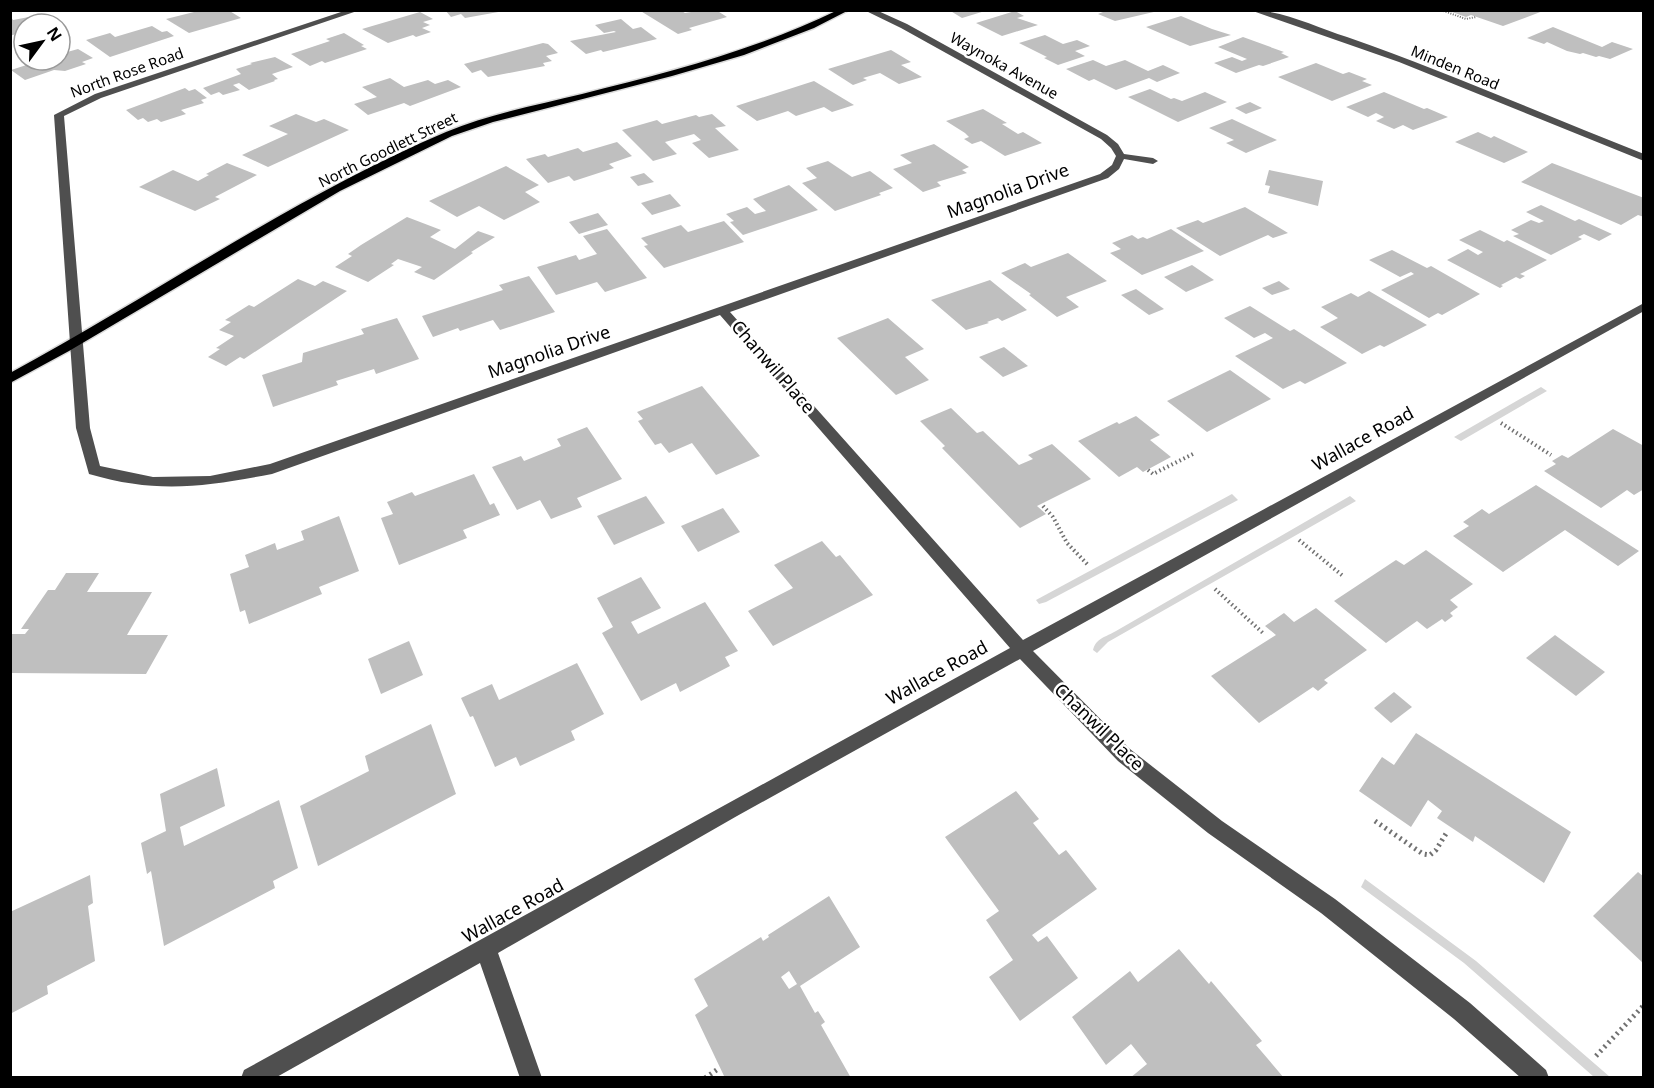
<svg xmlns="http://www.w3.org/2000/svg" width="1654" height="1088" viewBox="0 0 1654 1088" font-family="'Noto Sans',sans-serif">
	<style>
		.green { fill: #d6d6d6 }
		.building { fill: #bfbfbf; fill-rule: evenodd }
		.lines { fill: none; stroke-linecap: round; stroke-linejoin: round }
		.major-casing { stroke: #dbdbdb; stroke-width: 3 }
		.path-far2 { stroke: #717171; stroke-width: 2; stroke-dasharray: 1 1.5; stroke-linecap: butt }
		.path-far1 { stroke: #717171; stroke-width: 4; stroke-dasharray: 1.5 3; stroke-linecap: butt }
		.path { stroke: #717171; stroke-width: 5; stroke-dasharray: 2 4; stroke-linecap: butt }
		.minor { fill: #4f4f4f; fill-rule: evenodd }
		.major { fill: #000; fill-rule: evenodd }
		.labels { text-anchor: middle; stroke-width: 5; stroke-linejoin: round; paint-order: stroke }
		.far-street-label { font-size: 15px; fill: #000; stroke: #fff }
		.street-label { font-size: 18px; fill: #000; stroke: #fff }
	</style>
	<rect width="100%" height="100%" fill="#fff"/>
	<g class="green">
		<path d="M1541,387L1547,391L1461,441L1454,437Z"/>
		<path d="M1232,494L1238,500L1046,602L1039,604L1036,600Z"/>
		<path d="M1350,496L1356,501L1108,642L1097,653L1093,650C1096,638 1106,637 1116,631Z"/>
		<path d="M1365,879L1476,961L1610,1077H1594L1464,963L1361,887Z"/>
	</g>
	<g class="building">
		<path d="M202,10H228L241,18L189,33L166,19Z"/>
		<path d="M445,10H504V11L465,18L461,14L451,17Z"/>
		<path d="M639,10H680L685,13L691,12L689,10H716L727,17L689,28L692,30L678,34Z"/>
		<path d="M949,10H985V11L962,18Z"/>
		<path d="M1108,10L1123,12L1158,11L1115,21L1098,14Z"/>
		<path d="M1455,10H1543V11L1503,26L1471,15L1466,17L1452,12Z"/>
		<path d="M1015,11L1024,16L1017,18L1038,25L1002,36L976,23Z"/>
		<path d="M420,12L433,19L423,22L430,25L422,28L431,32L416,37L413,35L388,43L362,29Z"/>
		<path d="M10,16L13,20L29,17L30,24H24V31L10,36Z"/>
		<path d="M1181,16L1212,29L1231,35L1190,46L1146,27Z"/>
		<path d="M621,19L633,29L641,27L657,39L603,52L601,50L586,54L570,41L616,32L614,31L604,33L595,25Z"/>
		<path d="M152,26L162,32L167,31L174,36L110,57L86,40L110,33L115,37Z"/>
		<path d="M1553,27L1602,47L1612,42L1633,49L1610,59L1599,56L1596,57L1583,53L1580,54L1567,51L1547,42L1544,44L1527,38Z"/>
		<path d="M344,33L364,45L361,46L367,49L325,63L322,61L310,66L291,54L330,41L326,39Z"/>
		<path d="M1045,35L1063,44L1077,40L1090,46L1075,51L1085,56L1058,65L1044,58L1047,57L1019,43Z"/>
		<path d="M1243,37L1284,52L1281,53L1289,57L1263,66L1259,65L1236,73L1214,63L1232,57L1242,61L1247,59L1218,47Z"/>
		<path d="M543,43L548,44L558,53L546,56L552,61L543,63L545,66L488,77L481,70L472,73L464,64Z"/>
		<path d="M78,49L93,58L82,62L86,64L65,71L54,70L25,80L11,70L42,60H60V54Z"/>
		<path d="M891,50L911,62L901,65L922,77L899,84L880,73L863,78L867,80L853,85L828,69Z"/>
		<path d="M275,57L293,67L272,74L278,79L274,80L275,81L249,90L239,83L233,85L240,90L223,95L219,92L211,95L203,88L241,74L236,69L252,64L250,63Z"/>
		<path d="M1093,60L1106,66L1125,60L1148,71L1163,65L1180,73L1157,82L1149,78L1116,90L1094,79L1089,81L1066,69Z"/>
		<path d="M1316,63L1343,74L1349,72L1367,79L1362,81L1372,85L1332,101L1278,77Z"/>
		<path d="M390,78L404,87L428,80L435,84L448,80L461,87L410,106L404,103L368,115L354,104L377,97L362,87Z"/>
		<path d="M814,81L854,105L832,112L824,107L796,116L788,111L757,121L736,106Z"/>
		<path d="M185,88L189,91L195,89L207,98L201,100L204,103L181,110L186,114L161,122L157,119L148,122L143,118L138,120L126,110Z"/>
		<path d="M1150,89L1171,99L1174,98L1182,101L1205,92L1227,102L1178,122L1128,97Z"/>
		<path d="M1384,92L1424,109L1427,108L1448,117L1413,130L1403,125L1394,129L1376,121L1384,117L1376,113L1368,117L1346,107Z"/>
		<path d="M1250,102L1262,108L1246,114L1235,108Z"/>
		<path d="M983,109L1007,123L1002,124L1018,134L1023,132L1042,143L1005,156L981,141L972,144L964,139L969,137L965,133L946,121Z"/>
		<path d="M296,114L316,122L324,119L349,130L268,167L242,155L288,134L269,126Z"/>
		<path d="M712,114L726,126L715,128L739,150L709,158L692,143L701,140L694,134L665,142L677,154L653,161L622,130L657,120L662,124L696,115L699,117Z"/>
		<path d="M1232,119L1277,140L1246,153L1226,143L1234,140L1209,128Z"/>
		<path d="M1478,132L1491,138L1494,136L1528,152L1504,163L1455,142Z"/>
		<path d="M617,142L632,156L609,164L614,168L574,181L569,176L548,183L526,159L545,154L548,157L578,148L583,152Z"/>
		<path d="M934,144L969,167L962,170L967,173L937,182L941,186L923,192L893,169L912,163L900,155Z"/>
		<path d="M828,161L852,177L870,171L893,188L879,193L881,195L835,211L802,183L817,178L806,168Z"/>
		<path d="M227,163L257,175L215,197L220,199L195,211L139,187L173,170L198,181L209,175L206,174Z"/>
		<path d="M1552,163L1644,198V217L1638,215L1621,225L1521,182Z"/>
		<path d="M506,166L539,185L525,192L540,202L504,220L479,206L457,217L429,201Z"/>
		<path d="M1269,170L1323,181L1318,206L1268,193L1270,186L1265,185Z"/>
		<path d="M644,173L654,182L638,186L630,177Z"/>
		<path d="M789,185L818,210L743,235L730,222L734,221L726,214L747,207L755,214L766,211L753,199Z"/>
		<path d="M670,194L681,206L652,215L641,203Z"/>
		<path d="M1541,205L1575,221L1579,219L1612,234L1599,241L1584,234L1578,237L1582,239L1551,255L1513,236L1519,234L1511,230L1531,220L1539,223L1544,221L1526,212Z"/>
		<path d="M1245,207L1288,233L1273,238L1268,235L1220,256L1176,228L1198,220L1203,223Z"/>
		<path d="M598,213L608,225L579,234L569,222Z"/>
		<path d="M407,217L441,230L430,237L455,249L478,231L495,237L471,252L473,253L434,280L414,272L422,267L398,259L391,264L394,265L368,282L335,267L352,256L348,254L361,245Z"/>
		<path d="M724,221L744,242L664,268L644,246L648,245L641,238L681,225L688,232Z"/>
		<path d="M607,229L647,278L605,292L597,282L556,295L537,267L576,255L579,260L597,254L583,236Z"/>
		<path d="M1171,229L1204,251L1142,275L1110,253L1121,249L1112,243L1132,235L1138,239L1143,237L1147,239Z"/>
		<path d="M1480,230L1504,242L1507,240L1547,260L1520,274L1525,276L1520,279L1516,277L1501,285L1503,286L1500,288L1447,260L1468,249L1478,255L1483,252L1459,240Z"/>
		<path d="M1392,250L1427,268L1431,266L1480,294L1442,315L1438,313L1429,318L1381,290L1414,274L1411,272L1400,277L1369,260Z"/>
		<path d="M1068,253L1107,281L1066,297L1079,307L1057,317L1029,295L1031,294L1001,273L1025,263L1031,267Z"/>
		<path d="M1192,265L1214,280L1186,292L1164,277Z"/>
		<path d="M529,276L555,312L500,330L493,320L460,331L458,328L433,337L422,316L503,290L499,285Z"/>
		<path d="M298,279L315,286L323,281L347,291L244,359L240,357L226,366L208,357L220,349L216,348L234,336L219,330L231,322L225,320L249,305L254,307Z"/>
		<path d="M990,280L1027,310L1002,321L998,318L987,322L989,323L966,330L931,300Z"/>
		<path d="M1279,281L1290,289L1272,295L1262,288Z"/>
		<path d="M1136,289L1164,309L1149,315L1121,295Z"/>
		<path d="M1369,291L1427,325L1384,347L1380,345L1362,354L1320,327L1338,318L1321,307L1351,293L1358,297Z"/>
		<path d="M1250,306L1290,331L1294,329L1347,363L1305,384L1300,381L1283,389L1235,356L1273,338L1265,333L1254,338L1224,318Z"/>
		<path d="M397,318L419,359L376,374L374,369L336,381L338,385L273,407L262,375L302,362L303,353L364,334L361,329Z"/>
		<path d="M888,318L924,349L905,357L929,380L896,395L837,338Z"/>
		<path d="M1004,347L1028,366L1003,377L979,357Z"/>
		<path d="M1230,370L1271,399L1207,432L1167,401Z"/>
		<path d="M702,386L760,456L716,475L692,443L669,453L661,443L655,445L638,421L643,419L637,412Z"/>
		<path d="M951,408L977,433L983,431L1019,465L1033,459L1028,455L1052,444L1091,479L1037,506L1046,514L1020,528L942,448L945,446L920,421Z"/>
		<path d="M1136,416L1160,435L1150,440L1171,457L1143,472L1137,467L1119,477L1078,441L1117,422L1119,424Z"/>
		<path d="M587,427L622,479L577,498L582,507L551,519L540,500L517,510L492,467L521,456L524,461L561,446L557,439Z"/>
		<path d="M1613,429L1644,446V489L1634,495L1627,490L1601,508L1544,471L1556,464L1552,461L1562,455L1568,458Z"/>
		<path d="M474,474L490,505L494,503L500,515L463,530L467,538L399,565L381,518L393,514L387,502L412,492L415,496Z"/>
		<path d="M1536,485L1639,551L1618,566L1565,530L1503,572L1453,536L1469,526L1463,522L1482,509L1489,514Z"/>
		<path d="M646,496L665,523L614,545L597,516Z"/>
		<path d="M723,508L740,532L698,552L681,526Z"/>
		<path d="M339,516L359,571L319,587L322,594L249,624L245,610L240,612L230,574L249,567L245,555L275,543L277,550L304,540L301,531Z"/>
		<path d="M822,541L836,557L840,555L873,595L773,646L748,611L793,588L774,565Z"/>
		<path d="M1426,550L1473,584L1450,600L1458,607L1450,613L1453,616L1445,622L1442,619L1427,629L1417,621L1386,643L1334,601L1396,560L1404,565Z"/>
		<path d="M66,573H99L87,592H152L127,635H168L146,674L10,673V634H25L29,629H21L48,590H55Z"/>
		<path d="M641,577L661,608L631,622L638,634L705,602L738,651L725,657L730,666L680,692L676,683L641,701L602,633L613,627L597,598Z"/>
		<path d="M1316,608L1367,650L1324,680L1328,683L1318,691L1313,687L1259,723L1211,676L1276,635L1265,626L1284,613L1294,622Z"/>
		<path d="M1555,635L1605,672L1576,696L1526,658Z"/>
		<path d="M409,641L423,675L381,694L368,659Z"/>
		<path d="M577,663L604,714L571,731L575,740L520,766L516,757L495,767L473,716L470,717L461,698L492,684L499,700Z"/>
		<path d="M1394,692L1412,707L1391,723L1374,708Z"/>
		<path d="M431,724L456,794L318,866L300,806L369,771L365,756Z"/>
		<path d="M1416,733L1571,832L1544,883L1475,836L1473,842L1437,818L1442,811L1428,800L1411,827L1359,791L1382,757L1394,765Z"/>
		<path d="M217,768L225,806L180,827L184,846L279,800L298,868L273,881L275,888L164,946L151,871L147,874L141,843L166,831L160,794Z"/>
		<path d="M1016,791L1039,819L1033,823L1059,855L1066,850L1097,889L1032,935L1038,942L1047,936L1078,978L1020,1021L989,977L1013,960L986,920L999,911L945,837Z"/>
		<path d="M1638,872L1644,877V964L1593,916Z"/>
		<path d="M90,875L93,903L88,906L95,961L47,986L48,994L10,1014V912Z"/>
		<path d="M829,896L860,947L800,986L815,1013L818,1011L825,1022L821,1025L851,1078H725L695,1015L708,1006L694,979L761,937L763,941L769,937L768,935ZM789,971L797,984L789,989L781,977Z"/>
		<path d="M1179,949L1209,984L1211,981L1262,1041L1256,1045L1284,1078H1130L1147,1064L1131,1044L1106,1065L1072,1017L1130,971L1138,982Z"/>
	</g>
	<g class="lines">
		<defs>
			<path id="major" d="M838,10H849L814,28L744,55L672,76L493,122L452,136L340,191L69,351L10,383V373C156,294 293,197 446,132C489,114 537,105 582,94C670,72 756,50 838,10Z"/>
		</defs>
		<use href="#major" class="major-casing"/>
		<path class="path-far2" d="M1441,10L1466,19L1476,17"/>
		<g class="path-far1">
			<path d="M1501,423L1551,455"/>
			<path d="M1148,470L1153,474L1195,453"/>
			<path d="M1043,506L1053,517L1067,543L1089,566"/>
			<path d="M1299,540L1343,576"/>
			<path d="M1215,589L1264,634"/>
		</g>
		<g class="path">
			<path d="M1375,821L1423,854L1430,855L1436,850L1447,832"/>
			<path d="M1596,1056L1644,1005"/>
			<path d="M705,1078L718,1069"/>
		</g>
		<g class="minor">
			<path d="M347,10H360L101,98L64,116L90,428L100,466L153,477L210,476L270,464L1100,174L1112,165L1116,156L1111,148L1101,139L901,28L864,10H876L907,24L1107,135L1118,144L1124,154L1153,158L1158,161L1153,164L1124,159L1119,169L1108,178L730,312L1023,640L1644,303V311L1033,651L1130,749L1222,821L1335,899L1470,1003L1546,1070L1549,1078H1521L1454,1019L1321,913L1208,833L1118,761L1020,659L737,816L498,953L542,1078H520L480,963L275,1078H241L244,1070L1010,648L720,315L272,474C204,487 157,494 89,474L76,428L54,115L95,94Z"/>
			<path d="M1250,10C1282,10 1316,27 1347,37C1447,72 1545,115 1644,154V161L1399,62Z"/>
		</g>
		<use href="#major" class="major"/>
	</g>
	<g class="labels">
		<g class="far-street-label">
			<text transform="translate(1004 66) rotate(29)" y="5">Waynoka Avenue</text>
			<text transform="translate(1455 68) rotate(22)" y="5">Minden Road</text>
			<text transform="translate(127 73) rotate(-20)" y="5">North Rose Road</text>
			<text transform="translate(388 150) rotate(-26)" y="5">North Goodlett Street</text>
		</g>
		<g class="street-label">
			<text transform="translate(1008 191) rotate(-20)" y="6">Magnolia Drive</text>
			<text transform="translate(549 352) rotate(-19)" y="6">Magnolia Drive</text>
			<text transform="translate(773 367) rotate(49)" y="6">Chanwil Place</text>
			<text transform="translate(1363 439) rotate(-29)" y="6">Wallace Road</text>
			<text transform="translate(937 673) rotate(-29)" y="6">Wallace Road</text>
			<text transform="translate(1099 727) rotate(44)" y="6">Chanwil Place</text>
			<text transform="translate(513 911) rotate(-29)" y="6">Wallace Road</text>
		</g>
	</g>
	<rect width="1654" height="1088" fill="none" stroke="#000000" stroke-width="24"/>
	<g transform="translate(42 42) rotate(57)"><circle r="28" fill="#ffffff" stroke="#999999" stroke-width="1.5"/>
	<path d="M0-4.5L10 22L0 15L-10 22Z" fill="#000000"/>
	<text y="-9" font-size="16" font-weight="bold" text-anchor="middle" fill="#000000">N</text>
	</g>
</svg>
